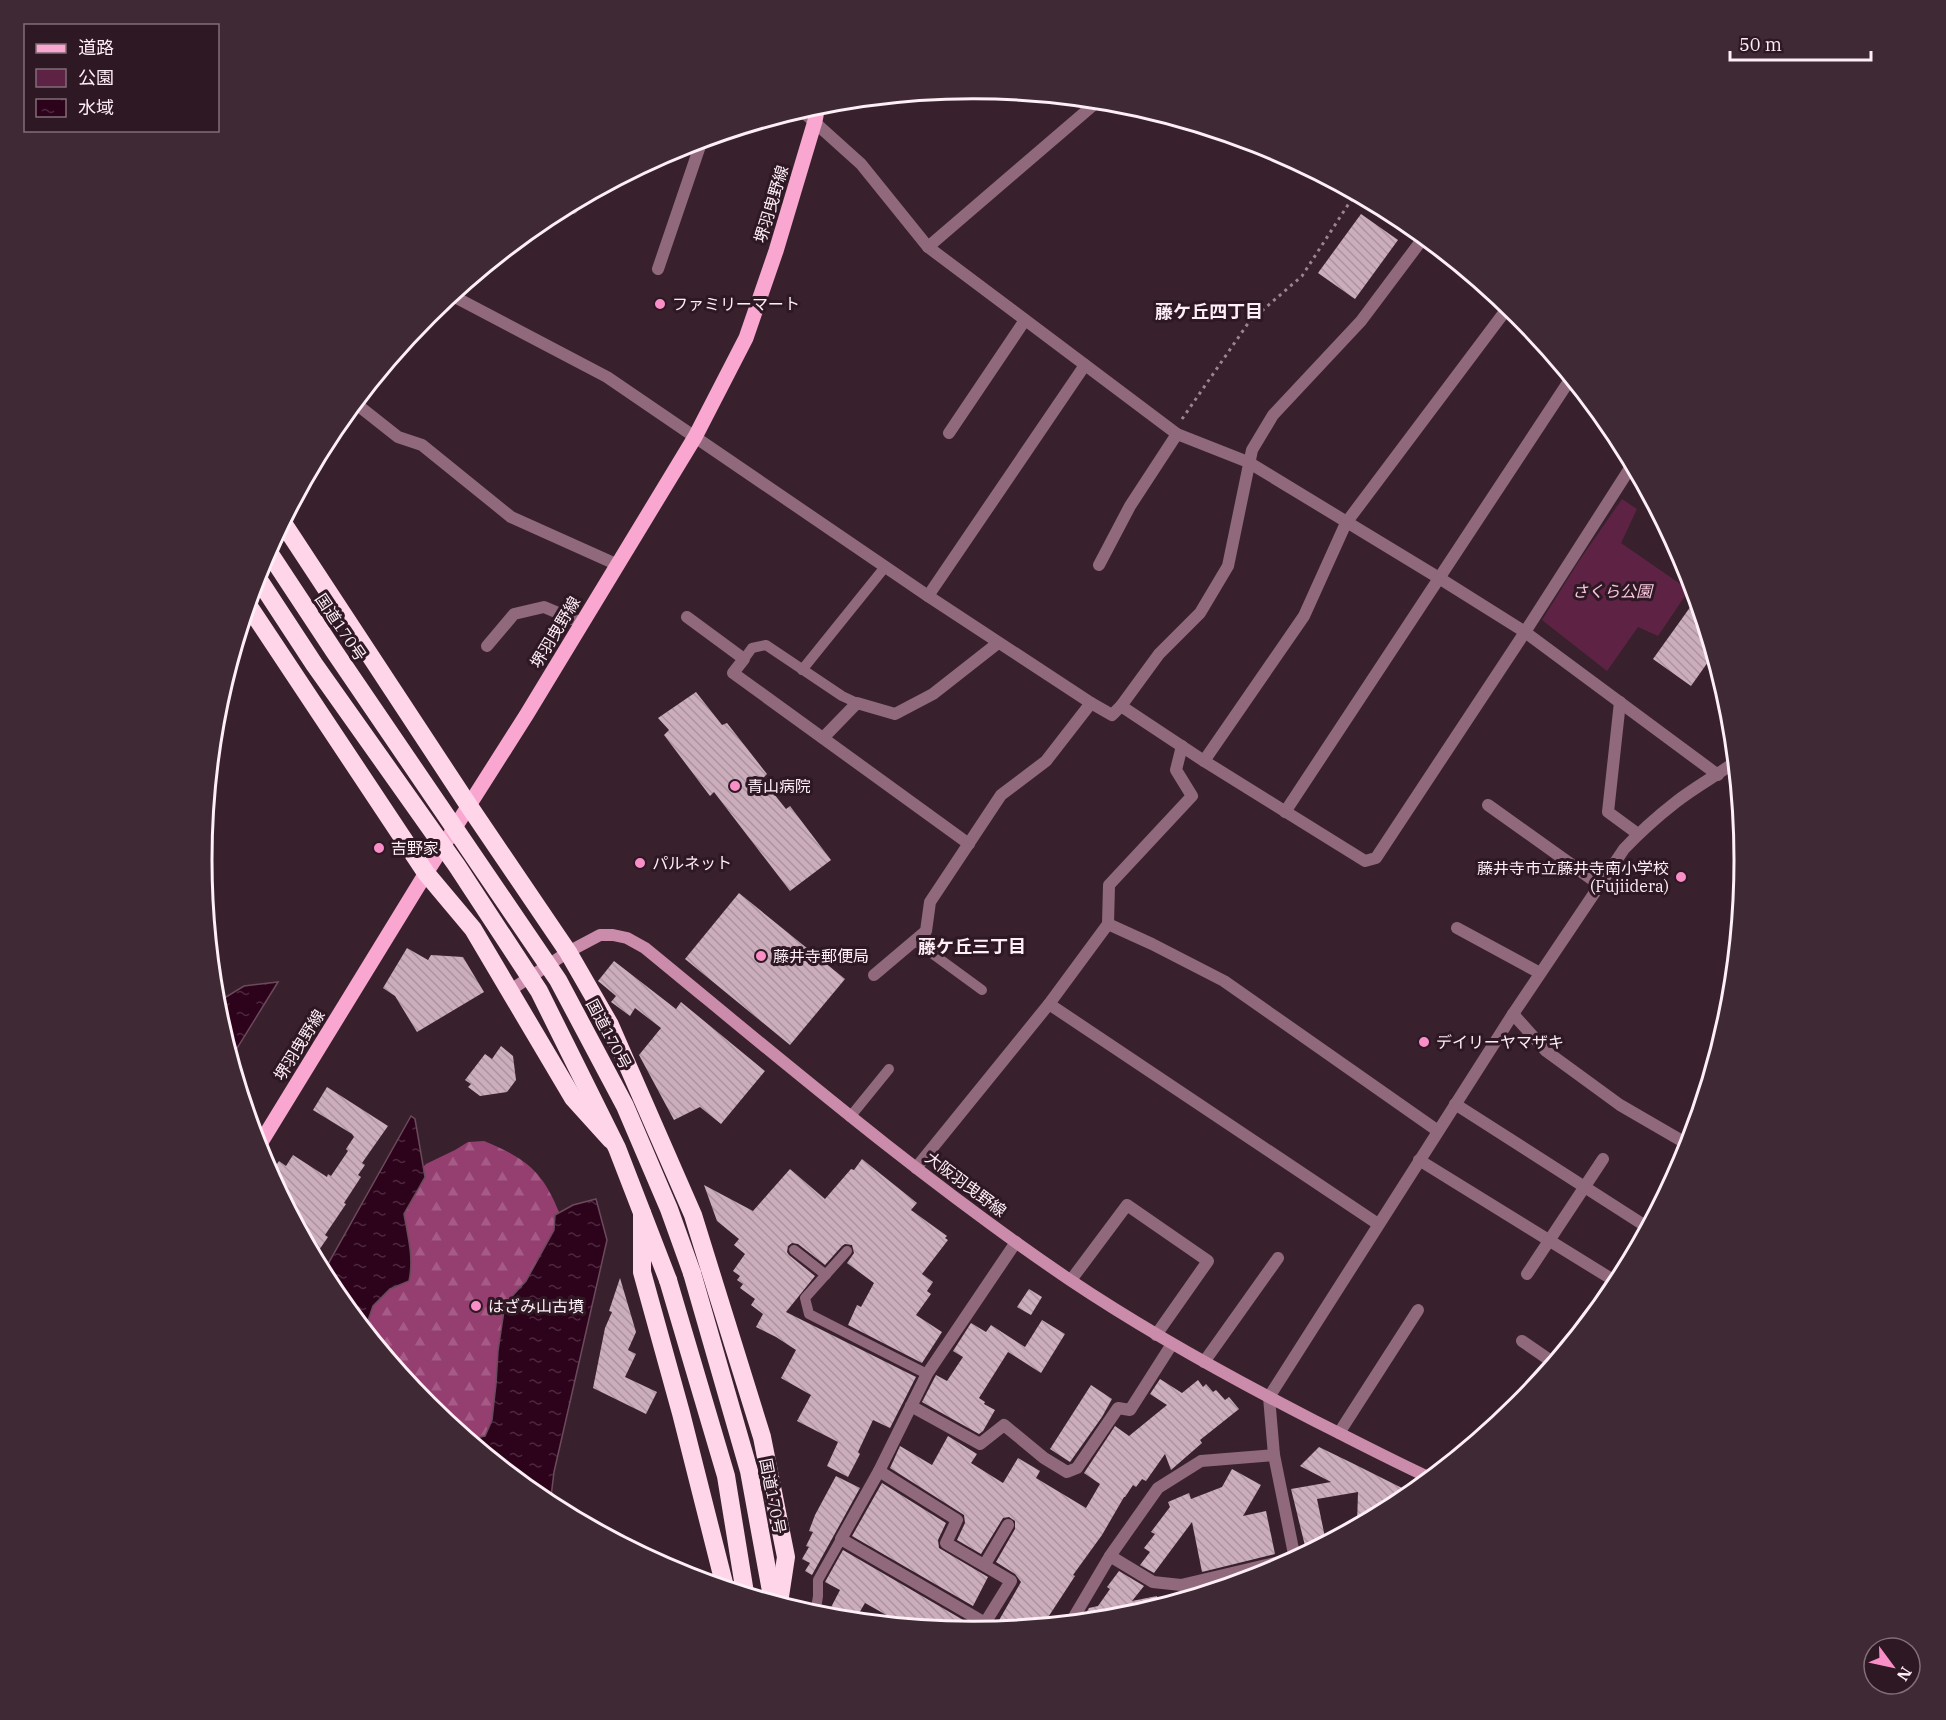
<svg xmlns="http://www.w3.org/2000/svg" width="1946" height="1720" viewBox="0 0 1946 1720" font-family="'IBM Plex Serif','Noto Sans JP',serif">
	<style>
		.forest { fill: url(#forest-firs) }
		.park { fill: #5e2245 }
		.water { fill: url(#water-ripples); stroke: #6c4a5d; stroke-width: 1.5 }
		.building { fill: url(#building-back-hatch) }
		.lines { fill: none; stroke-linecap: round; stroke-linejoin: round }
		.path { stroke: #9a8690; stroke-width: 3; stroke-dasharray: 3 4.5; stroke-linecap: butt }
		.lane { stroke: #90697c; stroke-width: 10 }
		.street { stroke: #90697c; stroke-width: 12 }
		.secondary { stroke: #cb8cac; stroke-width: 12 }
		.primary { stroke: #f9a7d0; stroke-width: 15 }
		.highway { stroke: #fed5e9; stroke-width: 18 }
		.highway-bridge { stroke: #fed5e9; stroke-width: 18 }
		.poi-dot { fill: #fa8fc8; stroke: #2e1823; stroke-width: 2 }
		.labels { text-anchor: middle; stroke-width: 6; stroke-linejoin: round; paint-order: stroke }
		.street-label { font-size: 16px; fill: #feeef6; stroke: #2e1823 }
		.poi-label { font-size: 16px; fill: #feeef6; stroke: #2e1823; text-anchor: start }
		.park-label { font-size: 16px; font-style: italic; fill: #f8c7de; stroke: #2e1823 }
		.neighbourhood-label { font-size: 18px; font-weight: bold; fill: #feeef6; stroke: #2e1823 }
		.rim { fill: none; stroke: #feeef6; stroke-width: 3 }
	</style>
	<defs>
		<pattern id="forest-firs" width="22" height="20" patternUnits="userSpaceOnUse" patternTransform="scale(1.5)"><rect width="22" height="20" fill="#953f70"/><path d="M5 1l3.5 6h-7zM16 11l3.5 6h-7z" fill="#a55b85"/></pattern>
		<pattern id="water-ripples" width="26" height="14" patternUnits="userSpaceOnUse" patternTransform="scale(1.5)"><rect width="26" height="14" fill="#2d031c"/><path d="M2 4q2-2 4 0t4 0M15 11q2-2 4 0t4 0" fill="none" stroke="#4c283e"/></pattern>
		<pattern id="building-back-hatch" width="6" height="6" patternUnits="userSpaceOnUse" patternTransform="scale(1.5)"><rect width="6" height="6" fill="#cbadbb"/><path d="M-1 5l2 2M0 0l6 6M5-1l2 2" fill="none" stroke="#ab949f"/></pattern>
	</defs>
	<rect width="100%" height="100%" fill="#38212d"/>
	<path class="forest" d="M484,1141C525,1158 542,1170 559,1212L489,1444L472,1442L427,1405L353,1315L407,1185L426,1164L455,1150L468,1142Z"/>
	<path class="park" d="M1622,499L1637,509L1621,543L1689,590L1658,636L1638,627L1607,671L1542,620L1579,561Z"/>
	<g class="water">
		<path d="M278,982L231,1058L216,1003L244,986Z"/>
		<path d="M411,1116L415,1119L425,1177L404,1214C408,1237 414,1258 409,1281L390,1289L373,1306L365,1329L331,1288L323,1273Z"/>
		<path d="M596,1199L607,1240L554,1472L550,1505L469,1439L485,1436L492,1420L496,1384L498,1351L505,1304L526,1281L554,1230L555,1215L573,1205Z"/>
	</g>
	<g class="building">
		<path d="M1361,214L1398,240L1355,299L1318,273Z"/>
		<path d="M1696,599L1713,655L1691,686L1653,659Z"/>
		<path d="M696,692L722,725L727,723L767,774L762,779L786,809L790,806L831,860L790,891L714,792L710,796L664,735L669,730L658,718Z"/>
		<path d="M739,893L845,979L790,1045L685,959Z"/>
		<path d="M407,948L428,960L431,955L463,957L484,992L417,1032L395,996L383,988Z"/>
		<path d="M614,961L676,1009L681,1002L765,1071L721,1124L700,1107L674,1120L639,1055L661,1028L635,1008L630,1016L611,1002L616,996L598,981Z"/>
		<path d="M501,1046L513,1056L516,1080L507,1092L480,1096L468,1087L471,1084L465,1080L485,1054L492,1059Z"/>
		<path d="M327,1087L388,1126L362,1163L365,1165L358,1175L361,1177L344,1203L346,1204L325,1235L328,1237L317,1253L310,1248L270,1174L279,1161L286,1166L293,1155L327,1177L328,1174L331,1176L348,1151L346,1149L354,1137L352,1134L313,1110Z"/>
		<path d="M862,1159L917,1203L911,1210L947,1236L945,1238L948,1240L922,1274L933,1282L927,1291L931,1294L916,1315L942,1332L922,1363L848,1325L857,1305L861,1307L874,1283L847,1263L854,1253L852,1245L845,1244L842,1246L825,1265L798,1244L792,1243L788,1246L787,1252L789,1255L815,1276L786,1312L916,1377L890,1428L873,1420L858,1452L860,1454L848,1477L827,1466L838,1442L797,1421L811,1395L781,1378L796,1350L776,1337L756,1327L763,1314L751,1305L755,1299L740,1288L743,1284L737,1280L740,1276L733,1271L745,1254L734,1245L739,1239L717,1221L704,1185L753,1211L790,1169L825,1199L851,1169L854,1170Z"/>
		<path d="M620,1278L636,1332L628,1350L636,1354L625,1377L657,1392L646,1414L593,1388L605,1328L612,1312L609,1311Z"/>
		<path d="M1029,1289L1042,1297L1031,1315L1017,1307Z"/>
		<path d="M1042,1320L1065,1334L1041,1373L1008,1352L979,1398L985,1402L984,1404L995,1410L983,1431L979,1434L922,1402L936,1375L947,1381L963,1357L953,1351L971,1323L986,1332L991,1325L1025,1347Z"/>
		<path d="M1160,1379L1182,1393L1198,1380L1203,1387L1206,1384L1213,1392L1216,1390L1225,1400L1229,1397L1239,1409L1200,1440L1202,1443L1171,1470L1165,1454L1146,1481L1142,1479L1136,1487L1133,1485L1125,1497H1124L1102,1535L1073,1575L1075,1576L1043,1625L1008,1628L998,1622L1021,1582L1015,1574L996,1562L1015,1529V1521L1009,1517L1003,1518L981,1554L957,1540L965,1523L964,1515L890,1468L900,1446L932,1465L948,1436L977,1454L971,1463L1003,1483L1018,1458L1040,1471L1036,1478L1086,1508L1100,1484L1084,1473L1115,1426L1129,1436L1167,1405L1150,1394Z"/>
		<path d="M1091,1385L1112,1399L1102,1417L1070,1462L1050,1449Z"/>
		<path d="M1319,1447L1352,1463L1412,1493L1401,1502L1357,1525L1358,1492L1317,1499L1326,1542L1314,1548L1306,1550L1291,1489L1331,1482L1300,1466Z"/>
		<path d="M1232,1469L1261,1485L1243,1516L1266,1511L1275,1554L1202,1572L1192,1522L1154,1573L1140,1565L1150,1552L1144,1548L1155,1534L1151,1532L1170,1507L1168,1502L1189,1493L1191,1499L1222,1487Z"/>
		<path d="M836,1476L860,1488L812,1575L805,1571L810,1563L802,1559L809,1547L806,1546L813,1532L809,1531L815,1515Z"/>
		<path d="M882,1483L946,1523L938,1540L939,1548L988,1577L973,1606L852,1536Z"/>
		<path d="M843,1550L965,1621L960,1630L904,1625L865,1603L855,1620L826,1617L840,1590L825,1582Z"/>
		<path d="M1119,1571L1144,1586L1132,1601L1157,1596L1159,1606L1123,1617L1084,1621L1083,1618L1089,1608L1098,1606L1110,1589L1107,1587Z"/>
	</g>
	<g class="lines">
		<path class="path" d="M1182,419L1249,322L1302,276L1355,194"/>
		<g class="lane">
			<path d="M565,207L573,209"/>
			<path d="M744,659L752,648L766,645L842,696L857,703"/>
			<path d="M802,670L885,567"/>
			<path d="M915,941L982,990"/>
			<path d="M850,1117L889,1069"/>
			<path d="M794,1250L826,1275"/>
			<path d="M847,1251L805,1298L809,1314L927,1374"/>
			<path d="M815,1615L818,1596V1580L841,1539"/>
		</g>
		<g class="street">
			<path d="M801,110L861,164L928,247L1177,434L1248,462L1439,578L1525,632L1718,775"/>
			<path d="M928,247L1098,101"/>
			<path d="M658,269L702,140"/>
			<path d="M451,295L607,377L928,596L1091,703L1112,715L1121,706L1204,761L1365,861L1376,858L1525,632L1632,465"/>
			<path d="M355,403L398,437L422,445L511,517L618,565"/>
			<path d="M949,433L1025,320"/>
			<path d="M1099,565L1130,506L1177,434"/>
			<path d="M928,596L1085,365"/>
			<path d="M687,617L744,659L733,673L969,844"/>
			<path d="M242,624L255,616"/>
			<path d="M487,646L514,614L544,607L582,623"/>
			<path d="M1620,702L1608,812L1638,834"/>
			<path d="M1121,706L1159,654L1200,613L1228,566L1252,450L1273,415L1361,321L1424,237"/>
			<path d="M823,738L857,703L895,714L933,694L998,643"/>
			<path d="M1204,761L1304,616L1346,523L1509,306"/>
			<path d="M1488,805L1600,885"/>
			<path d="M1285,812L1571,378"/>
			<path d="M1108,924L1152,944L1224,981L1438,1131"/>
			<path d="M1457,928L1540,973"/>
			<path d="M874,975L926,931L930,902L1001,795L1046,761L1091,703"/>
			<path d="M1049,1004L1378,1224"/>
			<path d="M1513,1014L1546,1051L1620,1105L1689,1145"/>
			<path d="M1455,1104L1647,1227"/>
			<path d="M1419,1160L1618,1283"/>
			<path d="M916,1168L1049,1004L1108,924L1109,885L1192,796L1176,770L1182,746"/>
			<path d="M1527,1274L1603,1159"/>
			<path d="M1071,1280L1127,1205L1208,1261L1156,1335"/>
			<path d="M1522,1341L1554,1363"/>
			<path d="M1204,1362L1278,1258"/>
			<path d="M911,1406L980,1444L1004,1425L1044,1458L1067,1472L1077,1468L1118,1408L1130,1410L1172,1344"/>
			<path d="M1339,1433L1418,1310"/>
			<path d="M879,1471L957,1520L946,1543L1011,1581L985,1623"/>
			<path d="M1110,1556L1153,1582L1181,1585L1296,1558"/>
			<path d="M1295,1559L1274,1455L1269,1397L1513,1014L1624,849C1640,832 1658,816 1676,802C1695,787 1716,776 1735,762"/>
			<path d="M985,1564L1008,1525"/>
			<path d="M1071,1622L1110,1556L1158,1488L1201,1461L1274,1455"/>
			<path d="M980,1631L985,1623L841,1539L879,1471L927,1374L1016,1242"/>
		</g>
		<path class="secondary" d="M509,991L568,952L600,935H613L627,938L645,948C784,1062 921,1179 1070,1280C1149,1333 1231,1378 1315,1421C1353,1440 1391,1460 1430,1478"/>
		<path class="primary" d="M258,1147L426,873L527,714L695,437L746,338L776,251L815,121L818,105"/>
		<g class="highway">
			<path d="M283,523L469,806L568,952L610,1025L693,1215L762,1437L786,1557L779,1603"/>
			<path d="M248,605L426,873L473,929L573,1098L611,1140"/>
			<path d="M642,1213V1272L681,1413L725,1587"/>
			<path d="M692,1273L749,1471L773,1602"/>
			<path d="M668,1280L726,1476L745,1593"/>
		</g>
		<g class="highway-bridge">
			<path d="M268,551L334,651L558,980L625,1106L669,1209L692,1273"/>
			<path d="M257,577L314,664L457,866L539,991L617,1148L668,1280"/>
		</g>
	</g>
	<g class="poi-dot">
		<circle cx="660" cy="304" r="6"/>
		<circle cx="735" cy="786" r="6"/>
		<circle cx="379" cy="848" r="6"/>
		<circle cx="640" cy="863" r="6"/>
		<circle cx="1681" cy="877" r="6"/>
		<circle cx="761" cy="956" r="6"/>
		<circle cx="1424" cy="1042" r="6"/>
		<circle cx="476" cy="1306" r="6"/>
	</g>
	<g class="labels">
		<g class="street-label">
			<text transform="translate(771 204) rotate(-73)" y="6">堺羽曳野線</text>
			<text transform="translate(341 627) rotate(56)" y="6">国道170号</text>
			<text transform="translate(555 632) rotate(-59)" y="6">堺羽曳野線</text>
			<text transform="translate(609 1034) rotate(62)" y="6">国道170号</text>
			<text transform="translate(299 1045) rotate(-58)" y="6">堺羽曳野線</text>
			<text transform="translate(966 1184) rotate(37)" y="6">大阪羽曳野線</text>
			<text transform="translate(773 1496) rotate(79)" y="6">国道170号</text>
		</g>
		<g class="poi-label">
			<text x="672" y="310">ファミリーマート</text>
			<text x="747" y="792">青山病院</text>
			<text x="391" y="854">吉野家</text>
			<text x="652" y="869">パルネット</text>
			<text x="1669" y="874" text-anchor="end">藤井寺市立藤井寺南小学校<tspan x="1669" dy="18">(Fujiidera)</tspan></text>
			<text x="773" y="962">藤井寺郵便局</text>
			<text x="1436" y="1048">デイリーヤマザキ</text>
			<text x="488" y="1312">はざみ山古墳</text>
		</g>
		<g class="park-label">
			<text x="1612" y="597">さくら公園</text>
		</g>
		<g class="neighbourhood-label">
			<text x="1209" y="318">藤ケ丘四丁目</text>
			<text x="972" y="953">藤ケ丘三丁目</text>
		</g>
	</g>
	<path d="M0 0H1946V1720H0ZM212 860a761 761 0 1 1 1522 0a761 761 0 1 1-1522 0Z" fill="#3f2934" fill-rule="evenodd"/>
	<path class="rim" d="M212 860a761 761 0 1 1 1522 0a761 761 0 1 1-1522 0Z"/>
	<rect x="24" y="24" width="195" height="108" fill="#2e1823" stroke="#816e77" stroke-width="1.5"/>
	<rect x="36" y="44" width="30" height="9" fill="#f9a7d0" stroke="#816e77" stroke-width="1.5"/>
	<text x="78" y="54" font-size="18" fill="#feeef6">道路</text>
	<rect x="36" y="69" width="30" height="18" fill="#5e2245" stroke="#816e77" stroke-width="1.5"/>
	<text x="78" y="84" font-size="18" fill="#feeef6">公園</text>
	<rect x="36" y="99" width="30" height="18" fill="url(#water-ripples)" stroke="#816e77" stroke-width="1.5"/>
	<text x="78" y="114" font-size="18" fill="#feeef6">水域</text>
	<g transform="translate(1892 1666) rotate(123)"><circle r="28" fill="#2e1823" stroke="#816e77" stroke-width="1.5"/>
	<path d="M0-4.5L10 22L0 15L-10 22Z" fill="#fa8fc8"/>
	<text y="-9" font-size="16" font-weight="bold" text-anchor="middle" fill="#feeef6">N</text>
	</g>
	<path d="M1730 51v9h141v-9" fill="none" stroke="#feeef6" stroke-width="3"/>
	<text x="1739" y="51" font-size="18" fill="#feeef6" stroke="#2e1823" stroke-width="4.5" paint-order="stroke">50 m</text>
</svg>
